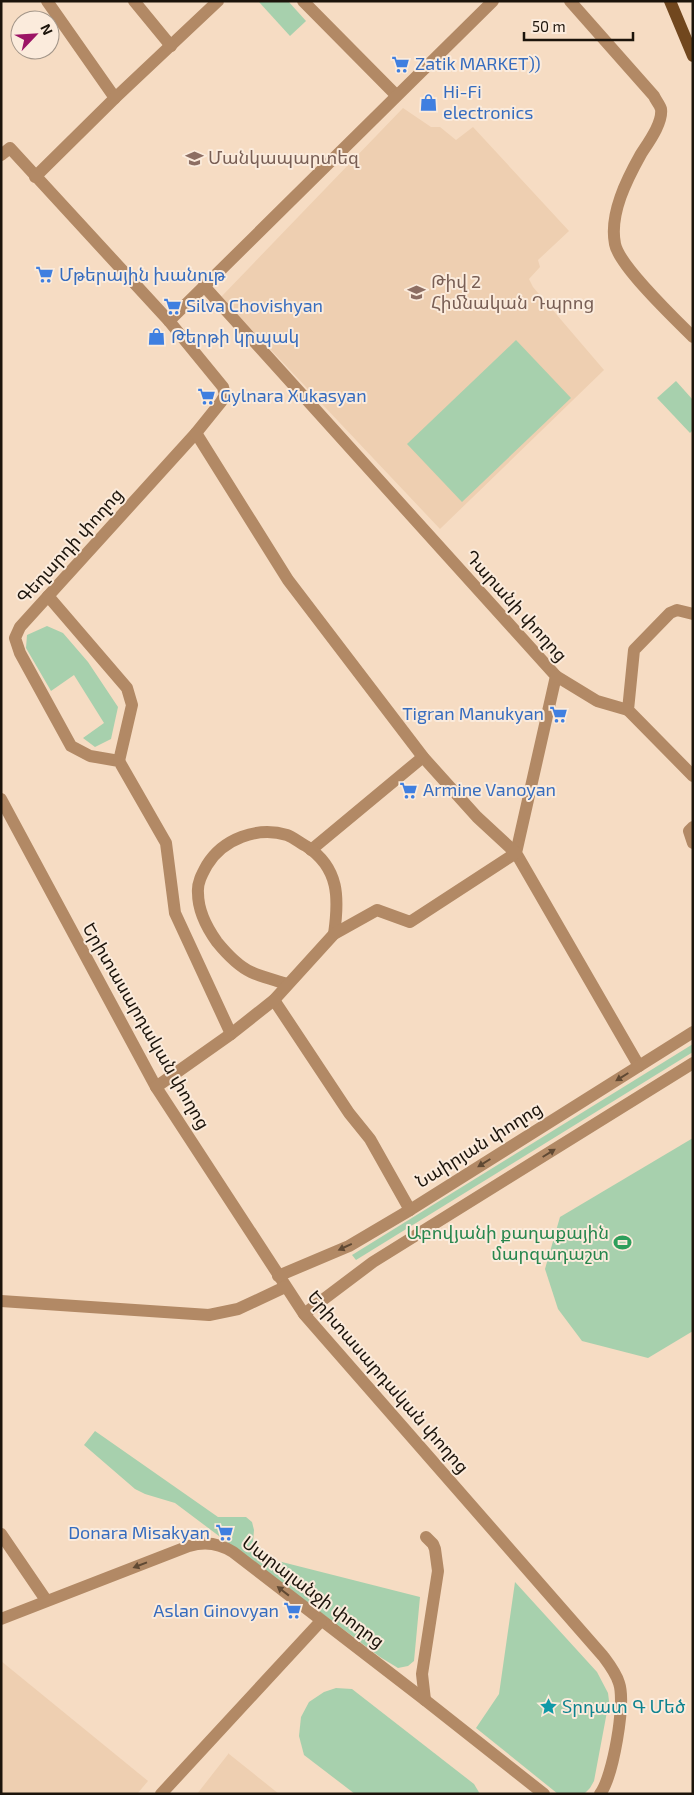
<svg xmlns="http://www.w3.org/2000/svg" width="694" height="1795" viewBox="0 0 694 1795" font-family="'Exo 2','Noto Sans Armenian',sans-serif">
	<style>
		.built { fill: #eecfb1 }
		.green { fill: #a7d0ad }
		.lines { fill: none; stroke-linecap: round; stroke-linejoin: round }
		.minor { stroke: #b28965; stroke-width: 12 }
		.major { stroke: #71471e; stroke-width: 12 }
		.oneway { fill: #604933 }
		.labels { text-anchor: middle; stroke-width: 4; stroke-linejoin: round; paint-order: stroke }
		.shop-label { font-size: 18px; fill: #366cbe; stroke: #fbebdc; text-anchor: start }
		.education-label { font-size: 18px; fill: #785e54; stroke: #fbebdc; text-anchor: start }
		.street-label { font-size: 18px; fill: #1c140b; stroke: #fbebdc }
		.leisure-label { font-size: 18px; fill: #27864d; stroke: #fbebdc; text-anchor: end }
		.culture-label { font-size: 18px; fill: #0d838f; stroke: #fbebdc; text-anchor: start }
	</style>
	<rect width="100%" height="100%" fill="#f6dcc3"/>
	<g class="built">
		<path d="M403,108L431,127H440L456,140L473,127L569,231L538,260L540,267L529,279L533,287L604,370L440,529L221,297Z"/>
		<path d="M1,1661L148,1781L137,1794H1Z"/>
		<path d="M229,1753V1754L279,1794H197Z"/>
	</g>
	<g class="green">
		<path d="M288,1L306,21L290,36L259,2Z"/>
		<path d="M516,340L571,398L462,502L407,444Z"/>
		<path d="M676,381L693,400V430L690,433L657,398Z"/>
		<path d="M47,626L63,633L88,662L118,707L111,739L95,747L83,738L104,723L74,675L51,691L26,648L27,635Z"/>
		<path d="M693,1044V1052L356,1260L352,1255Z"/>
		<path d="M693,1138V1331L648,1358L582,1341L558,1309L545,1269L560,1217Z"/>
		<path d="M95,1431L218,1517H246L252,1522L254,1530L253,1542L274,1560L420,1597L414,1661L408,1666L398,1668L380,1657L175,1503L145,1494L135,1489L84,1445Z"/>
		<path d="M515,1582L597,1672L608,1693L609,1701L594,1781L590,1788L584,1794H558L476,1728L499,1694Z"/>
		<path d="M336,1688L352,1689L474,1784L480,1794H355L304,1755L299,1736L301,1717L309,1702L324,1692Z"/>
	</g>
	<g class="lines">
		<g class="minor">
			<path d="M47,1L115,98"/>
			<path d="M134,1L171,46"/>
			<path d="M303,1L396,95"/>
			<path d="M570,1L654,96C655,99 660,105 661,109C663,123 648,143 641,154C627,179 609,214 615,244C619,266 675,319 693,337"/>
			<path d="M1,155L10,148L169,321L223,387L225,395L221,402L196,433L20,627L15,638L20,653L71,746L90,756L119,761L166,843L175,913L231,1034"/>
			<path d="M35,177L115,98L218,1"/>
			<path d="M204,286L556,676L516,853L639,1066"/>
			<path d="M169,321L493,1"/>
			<path d="M48,596L127,688L132,705L119,761"/>
			<path d="M693,614L677,610L670,613L634,650L628,710L693,776"/>
			<path d="M556,676L597,701L628,710"/>
			<path d="M1,799L156,1087L304,1314L603,1656C609,1664 616,1673 619,1683C626,1703 613,1777 600,1794"/>
			<path d="M693,827L689,831L693,843"/>
			<path d="M311,850L423,757"/>
			<path d="M287,984C275,980 262,977 251,972C238,966 226,953 217,942C207,928 198,912 198,893C197,883 202,874 207,865C223,839 257,826 287,835C293,837 300,843 306,846C340,868 339,899 334,934"/>
			<path d="M274,1000L349,1113L370,1139L410,1210"/>
			<path d="M156,1087L231,1034L274,1000L334,934L377,910L410,922L516,853L477,817L423,757L288,580L196,433"/>
			<path d="M278,1276L349,1246L410,1210L693,1032"/>
			<path d="M1,1301L209,1315L238,1309L285,1287"/>
			<path d="M304,1314L373,1262L693,1063"/>
			<path d="M1,1534L46,1600"/>
			<path d="M1,1619L189,1546C205,1541 219,1543 233,1552L425,1700L544,1794"/>
			<path d="M425,1700L422,1674L438,1571L435,1549L433,1544L426,1537"/>
			<path d="M161,1794L321,1621"/>
		</g>
		<path class="major" d="M670,1L693,56"/>
	</g>
	<defs><path id="oneway-solid" d="M-6-.8H1V-3.2L6.5 0L1 3.2V.8H-6Z" transform="scale(1.25)"/></defs>
	<g class="oneway">
		<use href="#oneway-solid" transform="translate(622 1077) rotate(148)"/>
		<use href="#oneway-solid" transform="translate(549 1153) rotate(-32)"/>
		<use href="#oneway-solid" transform="translate(484 1163) rotate(148)"/>
		<use href="#oneway-solid" transform="translate(345 1247) rotate(155)"/>
		<use href="#oneway-solid" transform="translate(140 1565) rotate(159)"/>
		<use href="#oneway-solid" transform="translate(283 1591) rotate(-142)"/>
	</g>
	<defs>
		<symbol id="supermarket-bare" viewBox="-9 -9 18 18"><path d="M-6-5.5h2.5l.6 2H6L4.5 2H-2.5L-4.4-4H-6ZM-1.5 3.2a1.3 1.3 0 1 0 .1 0ZM3 3.2a1.3 1.3 0 1 0 .1 0Z" fill="#3f7fe0" stroke="#fbebdc" stroke-width="2.5" paint-order="stroke"/></symbol>
		<symbol id="shop-bare" viewBox="-9 -9 18 18"><path d="M-5-2.5h2.3a2.7 3.5 0 0 1 5.4 0H5L5.5 6h-11ZM-1.5-2.5h3a1.5 2.3 0 0 0-3 0Z" fill="#3f7fe0" stroke="#fbebdc" stroke-width="2.5" paint-order="stroke"/></symbol>
		<symbol id="school-bare" viewBox="-9 -9 18 18"><path d="M0-5L7-2L0 1L-7-2ZM-4 1L0 2.5L4 1V4Q0 6-4 4Z" fill="#8d6e63" stroke="#fbebdc" stroke-width="2.5" paint-order="stroke"/></symbol>
		<symbol id="stadium-bare" viewBox="-9 -9 18 18"><path d="M0-5a6.5 5 0 1 0 0 10a6.5 5 0 1 0 0-10ZM-3.5-1.8h7v3.6h-7Z" fill="#2e9e5b" stroke="#fbebdc" stroke-width="2.5" paint-order="stroke"/></symbol>
		<symbol id="sight-bare" viewBox="-9 -9 18 18"><path d="M0-6L1.8-2.2L6-1.7L2.9 1.2L3.7 5.4L0 3.3L-3.7 5.4L-2.9 1.2L-6-1.7L-1.8-2.2Z" fill="#0f9aa8" stroke="#fbebdc" stroke-width="2.5" paint-order="stroke"/></symbol>
	</defs>
	<g fill-rule="evenodd">
		<use href="#supermarket-bare" x="388" y="52" width="25" height="25"/>
		<use href="#shop-bare" x="416" y="90" width="25" height="25"/>
		<use href="#school-bare" x="182" y="146" width="25" height="25"/>
		<use href="#supermarket-bare" x="32" y="262" width="25" height="25"/>
		<use href="#school-bare" x="404" y="280" width="25" height="25"/>
		<use href="#supermarket-bare" x="160" y="294" width="25" height="25"/>
		<use href="#shop-bare" x="144" y="324" width="25" height="25"/>
		<use href="#supermarket-bare" x="194" y="384" width="25" height="25"/>
		<use href="#supermarket-bare" x="546" y="702" width="25" height="25"/>
		<use href="#supermarket-bare" x="396" y="778" width="25" height="25"/>
		<use href="#stadium-bare" x="610" y="1230" width="25" height="25"/>
		<use href="#supermarket-bare" x="212" y="1520" width="25" height="25"/>
		<use href="#supermarket-bare" x="280" y="1598" width="25" height="25"/>
		<use href="#sight-bare" x="536" y="1694" width="25" height="25"/>
	</g>
	<g class="labels">
		<g class="shop-label">
			<text x="415" y="70">Zatik MARKET))</text>
			<text x="443" y="98">Hi-Fi<tspan x="443" dy="21">electronics</tspan></text>
			<text x="59" y="281">Մթերային խանութ</text>
			<text x="186" y="312">Silva Chovishyan</text>
			<text x="171" y="343">Թերթի կրպակ</text>
			<text x="220" y="402">Gylnara Xukasyan</text>
			<text x="544" y="720" text-anchor="end">Tigran Manukyan</text>
			<text x="423" y="796">Armine Vanoyan</text>
			<text x="210" y="1539" text-anchor="end">Donara Misakyan</text>
			<text x="279" y="1617" text-anchor="end">Aslan Ginovyan</text>
		</g>
		<g class="education-label">
			<text x="208" y="164">Մանկապարտեզ</text>
			<text x="431" y="288">Թիվ 2<tspan x="431" dy="21">Հիմնական Դպրոց</tspan></text>
		</g>
		<g class="street-label">
			<text transform="translate(70 546) rotate(-48)" y="6">Գեղարդի փողոց</text>
			<text transform="translate(516 606) rotate(48)" y="6">Դարանի փողոց</text>
			<text transform="translate(146 1026) rotate(60)" y="6">Երիտասարդական փողոց</text>
			<text transform="translate(479 1145) rotate(-32)" y="6">Նաիրյան փողոց</text>
			<text transform="translate(388 1382) rotate(49)" y="6">Երիտասարդական փողոց</text>
			<text transform="translate(313 1592) rotate(37)" y="6">Սարալանջի փողոց</text>
		</g>
		<g class="leisure-label">
			<text x="609" y="1239">Աբովյանի քաղաքային<tspan x="609" dy="21">մարզադաշտ</tspan></text>
		</g>
		<g class="culture-label">
			<text x="562" y="1713">Տրդատ Գ Մեծ</text>
		</g>
	</g>
	<rect width="694" height="1795" fill="none" stroke="#1c140b" stroke-width="5"/>
	<g transform="translate(35 35) rotate(65)"><circle r="24" fill="#fbebdc" stroke="#a29588"/>
	<path d="M0-4L9 19L0 12L-9 19Z" fill="#9c1465"/>
	<text y="-8" font-size="14" font-weight="bold" text-anchor="middle" fill="#1c140b">N</text>
	</g>
	<path d="M524 32v8h109v-8" fill="none" stroke="#1c140b" stroke-width="2.5"/>
	<text x="532" y="32" font-size="15" fill="#1c140b" stroke="#fbebdc" stroke-width="4" paint-order="stroke">50 m</text>
</svg>
